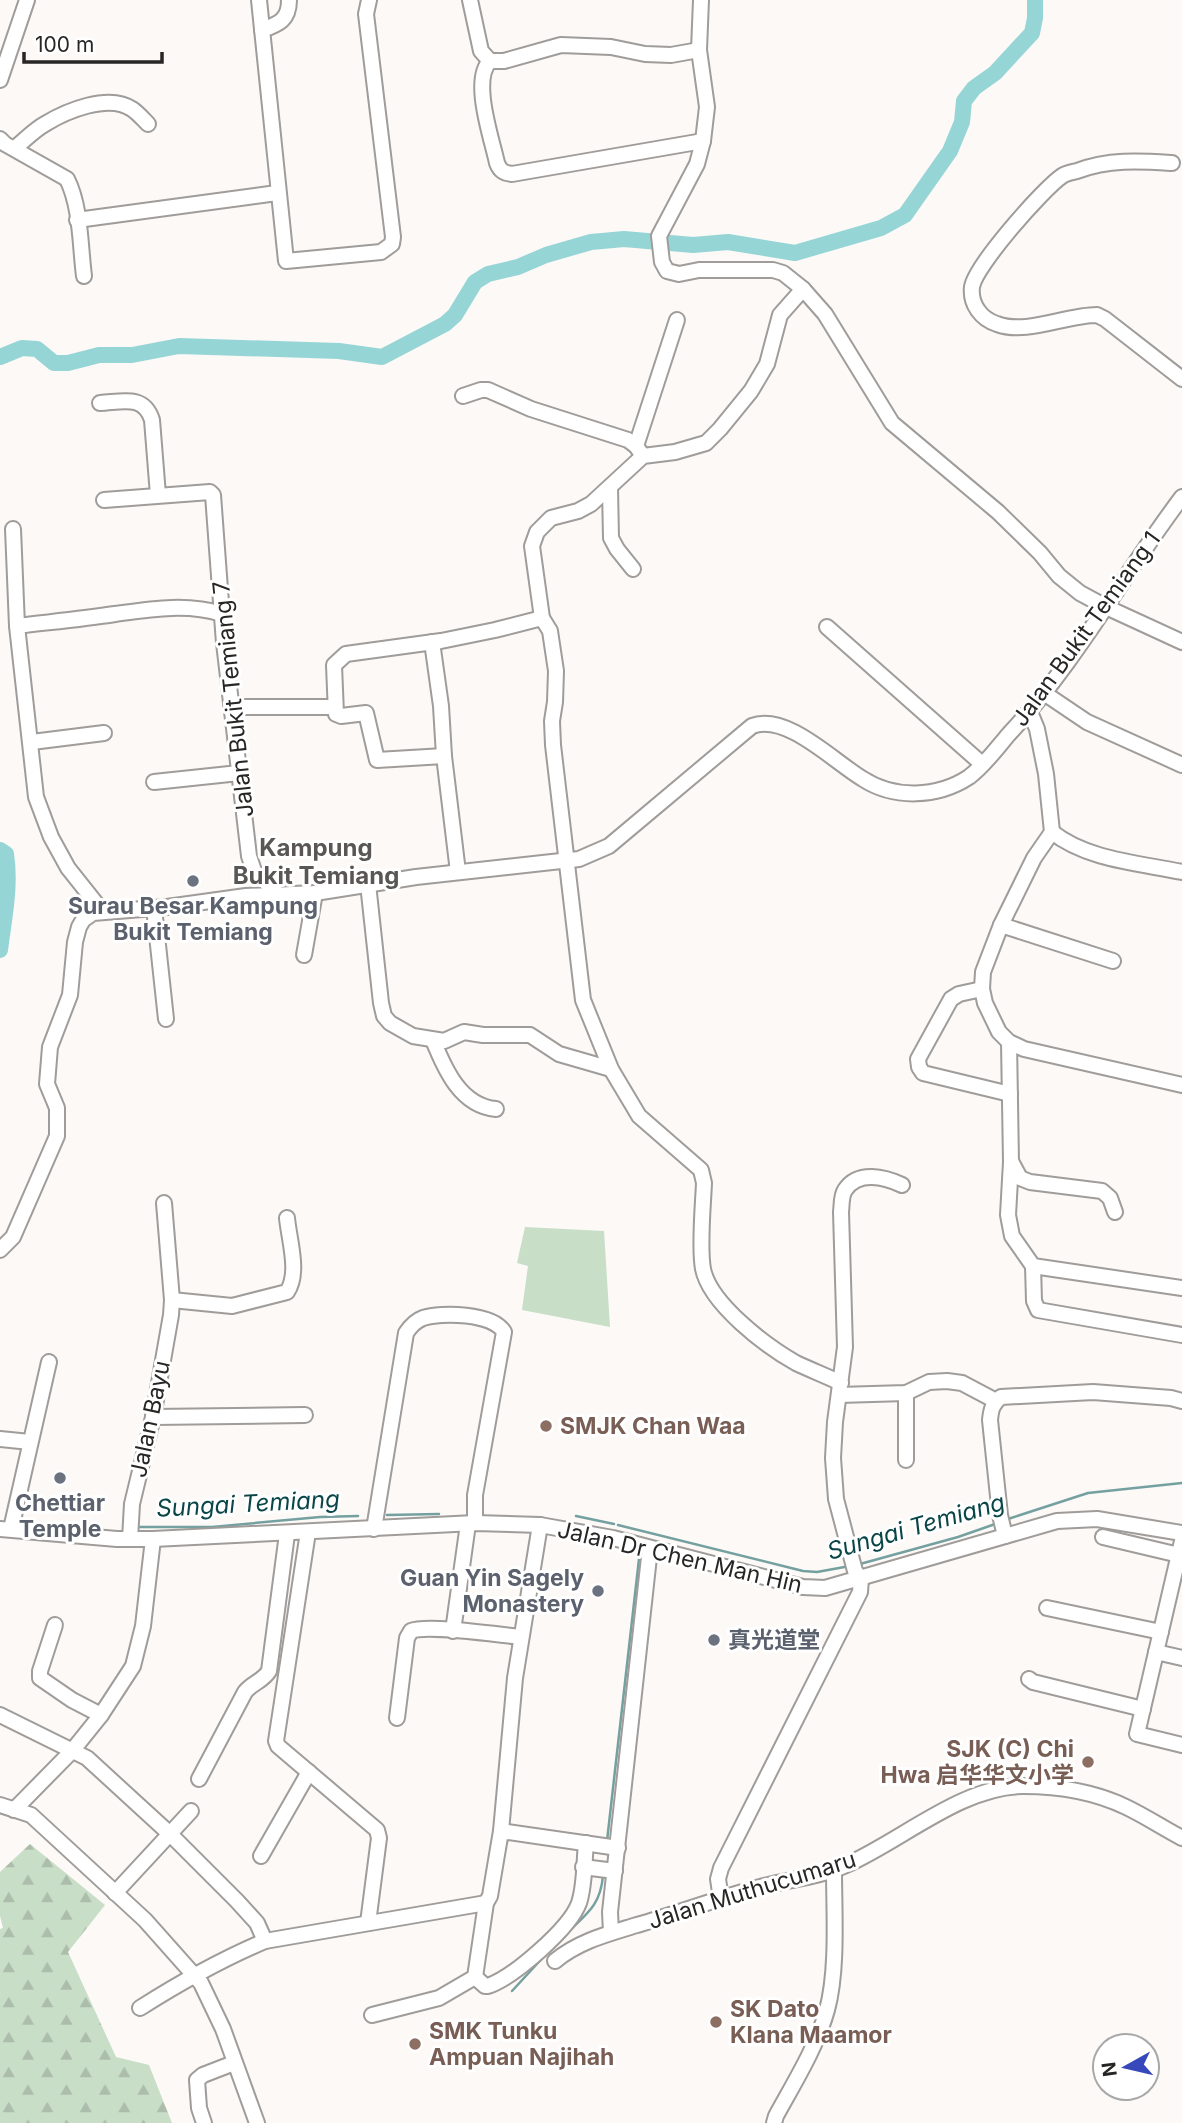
<svg xmlns="http://www.w3.org/2000/svg" width="1182" height="2123" viewBox="0 0 1182 2123" font-family="Inter,'Noto Sans SC',sans-serif">
	<style>
		.green { fill: #c8dec7 }
		.forest { fill: url(#forest-firs) }
		.lines { fill: none; stroke-linecap: round; stroke-linejoin: round }
		.stream { stroke: #74a0a0; stroke-width: 2.5 }
		.river { stroke: #95d5d5; stroke-width: 16 }
		.minor-casing { stroke: #9f9c9a; stroke-width: 18 }
		.minor { stroke: #fff; stroke-width: 14 }
		.worship-dot { fill: #6b7280; stroke: #fff; stroke-width: 2.5 }
		.education-dot { fill: #8d6e63; stroke: #fff; stroke-width: 2.5 }
		.labels { text-anchor: middle; stroke-width: 6; stroke-linejoin: round; paint-order: stroke }
		.street-label { font-size: 23px; fill: #272625; stroke: #fff }
		.worship-label { font-size: 23px; font-weight: bold; fill: #5b616d; stroke: #fff }
		.education-label { font-size: 23px; font-weight: bold; fill: #785e54; stroke: #fff; text-anchor: start }
		.neighbourhood-label { font-size: 24px; font-weight: bold; fill: #595655; stroke: #fff }
		.water-label { font-size: 24px; font-style: italic; fill: #0a4647; stroke: #fff }
	</style>
	<defs>
		<pattern id="forest-firs" width="22" height="20" patternUnits="userSpaceOnUse" patternTransform="scale(1.75)"><rect width="22" height="20" fill="#c8dec7"/><path d="M5 1l3.5 6h-7zM16 11l3.5 6h-7z" fill="#acbeab"/></pattern>
	</defs>
	<rect width="100%" height="100%" fill="#fcf9f7"/>
	<path class="green" d="M525,1227L604,1231L610,1327L522,1310L528,1266L517,1263Z"/>
	<path class="forest" d="M30,1844L105,1905L68,1952L116,2057L149,2065L172,2123H0V1929L3,1928L0,1916V1872Z"/>
	<g class="lines">
		<g class="stream">
			<path d="M387,1515L439,1514"/>
			<path d="M576,1516L614,1524"/>
			<path d="M1008,1519L1088,1493L1182,1483"/>
			<path d="M618,1525L803,1571L817,1572L850,1566"/>
			<path d="M140,1527H212L320,1517L358,1516"/>
			<path d="M860,1564L958,1537L998,1523"/>
			<path d="M607,1841L639,1559"/>
			<path d="M565,1935C586,1914 600,1907 603,1876"/>
			<path d="M512,1991L548,1952"/>
		</g>
		<g class="river">
			<path d="M0,357L22,348L37,349L54,363H68L99,355H132L179,346L339,351L382,357L445,324L455,315L475,282L488,274L518,267L546,255L591,242L624,239L693,245L728,242L795,253L881,228L905,215L950,151L962,122L964,101L974,88L995,73L1032,33L1035,18V0"/>
			<path d="M0,850L6,854C11,886 4,918 0,950"/>
		</g>
		<defs>
			<g id="minor">
				<path d="M259,0L286,261L381,252L392,244L393,237L366,14L369,0"/>
				<path d="M470,0L481,51L490,61"/>
				<path d="M701,0L699,50L707,107L703,141L697,164L659,236L662,262L667,271L679,274L699,270H773L783,273L803,289L825,314L892,423L998,512L1040,553L1059,576L1080,593L1106,607L1182,642"/>
				<path d="M262,30C279,24 289,20 289,0"/>
				<path d="M490,61C471,80 492,139 497,163C500,171 504,173 512,174L703,141"/>
				<path d="M490,61H504L561,45L611,47L645,54L671,55L699,50"/>
				<path d="M0,80L27,0"/>
				<path d="M0,139L5,144L67,179C81,207 80,245 84,276"/>
				<path d="M15,148C25,140 34,130 45,124C66,111 109,93 132,109C138,113 143,119 148,124"/>
				<path d="M1172,163C1139,161 1109,159 1077,171C1073,172 1066,173 1062,176C1043,189 975,266 972,287C970,304 981,319 997,324C1026,335 1066,315 1097,315L1105,319L1182,379"/>
				<path d="M77,220L277,193"/>
				<path d="M803,289L780,315L767,364L751,391L720,429L706,443L675,452L643,456L591,504L578,511L551,518L537,532L532,546L542,618L550,631L556,671L555,702L552,721L553,745L583,1000L611,1069L639,1116L701,1170L704,1183C703,1206 699,1247 703,1269C710,1304 766,1346 796,1363C811,1370 826,1376 841,1383"/>
				<path d="M463,396L481,390H488L531,409L628,440L636,446L643,456"/>
				<path d="M100,403C122,402 144,394 152,420L158,495"/>
				<path d="M636,446L677,320"/>
				<path d="M610,488L611,538L617,549L633,569"/>
				<path d="M104,500L210,492L213,495L224,643L249,856L254,871L279,895"/>
				<path d="M13,529L17,626L36,797L51,837L68,868L103,912"/>
				<path d="M17,626C50,622 82,619 115,614C151,609 187,603 222,614"/>
				<path d="M827,627L982,764"/>
				<path d="M432,642L441,706L444,756L458,872"/>
				<path d="M1044,693L1087,722L1182,765"/>
				<path d="M232,707H334"/>
				<path d="M1030,712L1037,729L1046,774L1052,832L1034,858L1001,925L983,972L982,989L985,1003L999,1032L1009,1042L1024,1049L1182,1085"/>
				<path d="M32,742L104,733"/>
				<path d="M444,756L377,760L366,713L341,716L336,714L334,665L346,654L441,641L495,630L542,618"/>
				<path d="M154,782L239,773"/>
				<path d="M1052,832C1087,860 1139,863 1182,872"/>
				<path d="M368,884L381,1003L384,1016L390,1023L413,1036L444,1041L464,1032L483,1035H530L559,1054L611,1069"/>
				<path d="M154,908L166,1019"/>
				<path d="M1001,925L1113,961"/>
				<path d="M304,955L315,893"/>
				<path d="M982,989L959,994L951,999L918,1059L919,1067L923,1073L1010,1094"/>
				<path d="M433,1040C445,1070 461,1106 496,1109"/>
				<path d="M1009,1042L1011,1162L1008,1215L1012,1236L1033,1266L1182,1288"/>
				<path d="M1012,1163L1020,1178L1030,1182L1102,1191L1110,1198L1115,1212"/>
				<path d="M0,1250L13,1237L57,1136V1108L47,1084L50,1047L70,995L75,942L79,927L83,920L93,913L167,907L246,896L315,893L416,877L579,859L609,846L752,726C787,713 834,762 863,779C894,799 937,798 969,777C984,766 997,748 1009,734C1076,662 1123,575 1182,497"/>
				<path d="M1033,1266L1034,1301L1038,1310L1182,1335"/>
				<path d="M172,1300L232,1306L287,1292C300,1273 289,1240 287,1218"/>
				<path d="M906,1393V1460"/>
				<path d="M839,1395L906,1393L929,1382L947,1381L962,1383L996,1401"/>
				<path d="M153,1417L305,1415"/>
				<path d="M0,1439L30,1442"/>
				<path d="M0,1529L117,1539H153L475,1523L540,1525L613,1538L803,1587L825,1588L1057,1521L1097,1519L1182,1533"/>
				<path d="M11,1529L49,1362"/>
				<path d="M374,1529L406,1333C410,1327 415,1321 423,1318C441,1312 493,1313 504,1332L475,1495V1523"/>
				<path d="M308,1532L276,1741L278,1746L377,1830L379,1838L368,1923"/>
				<path d="M1005,1536L1000,1515L990,1420C991,1410 992,1404 1001,1397L1093,1392L1171,1398L1182,1401"/>
				<path d="M1103,1537L1179,1555"/>
				<path d="M130,1539L132,1504L153,1417L171,1315L172,1300L164,1203"/>
				<path d="M1182,1541L1137,1734L1182,1745"/>
				<path d="M1047,1608L1161,1632"/>
				<path d="M55,1625L40,1671V1678L72,1700L101,1715"/>
				<path d="M453,1631L468,1524"/>
				<path d="M1156,1652L1182,1658"/>
				<path d="M1029,1679L1033,1682L1143,1709"/>
				<path d="M0,1715L87,1758L170,1834L237,1901L257,1923L265,1941"/>
				<path d="M397,1718L407,1638L411,1631C427,1624 499,1635 521,1637"/>
				<path d="M199,1779L245,1692C252,1683 263,1681 269,1671L287,1534"/>
				<path d="M0,1805L31,1815L145,1920L201,1983L223,2029L257,2123"/>
				<path d="M14,1810L72,1751L101,1715L133,1666L143,1626L153,1539"/>
				<path d="M501,1831L515,1678L540,1525"/>
				<path d="M261,1856L309,1772"/>
				<path d="M583,1867L615,1871"/>
				<path d="M115,1893L191,1811"/>
				<path d="M721,1899L718,1879L721,1868L860,1592L861,1579L855,1571L836,1499L833,1458L835,1422L845,1347L841,1212C842,1204 841,1196 845,1190C858,1170 885,1177 902,1185"/>
				<path d="M611,1932L610,1912L650,1548"/>
				<path d="M555,1961C579,1941 608,1934 637,1925C679,1913 721,1897 764,1886C791,1879 819,1877 846,1865C901,1841 962,1786 1023,1786C1057,1786 1095,1792 1126,1807C1145,1816 1163,1828 1182,1838"/>
				<path d="M475,1977L485,1986H488C514,1977 570,1928 579,1903C585,1885 584,1862 586,1843"/>
				<path d="M140,2008C181,1982 220,1960 265,1941L486,1903"/>
				<path d="M372,2015L439,1998L475,1977L486,1903L490,1896L501,1831L618,1848"/>
				<path d="M204,2123L199,2108L197,2080L203,2075L234,2063"/>
				<path d="M774,2123L776,2116C794,2083 817,2046 827,2010C838,1970 834,1912 834,1870"/>
			</g>
		</defs>
		<use href="#minor" class="minor-casing"/>
		<use href="#minor" class="minor"/>
	</g>
	<g class="worship-dot">
		<circle cx="193" cy="881" r="7"/>
		<circle cx="60" cy="1478" r="7"/>
		<circle cx="598" cy="1591" r="7"/>
		<circle cx="714" cy="1640" r="7"/>
	</g>
	<g class="education-dot">
		<circle cx="546" cy="1426" r="7"/>
		<circle cx="1088" cy="1762" r="7"/>
		<circle cx="716" cy="2022" r="7"/>
		<circle cx="415" cy="2044" r="7"/>
	</g>
	<g class="labels">
		<g class="street-label">
			<text transform="translate(1086 629) rotate(-54)" y="8">Jalan Bukit Temiang 1</text>
			<text transform="translate(233 699) rotate(-96)" y="8">Jalan Bukit Temiang 7</text>
			<text transform="translate(150 1419) rotate(-78)" y="8">Jalan Bayu</text>
			<text transform="translate(680 1557) rotate(13)" y="8">Jalan Dr Chen Man Hin</text>
			<text transform="translate(752 1890) rotate(-17)" y="8">Jalan Muthucumaru</text>
		</g>
		<g class="worship-label">
			<text x="193" y="914">Surau Besar Kampung<tspan x="193" dy="26">Bukit Temiang</tspan></text>
			<text x="60" y="1511">Chettiar<tspan x="60" dy="26">Temple</tspan></text>
			<text x="584" y="1586" text-anchor="end">Guan Yin Sagely<tspan x="584" dy="26">Monastery</tspan></text>
			<text x="728" y="1648" text-anchor="start">真光道堂</text>
		</g>
		<g class="education-label">
			<text x="560" y="1434">SMJK Chan Waa</text>
			<text x="1074" y="1757" text-anchor="end">SJK (C) Chi<tspan x="1074" dy="26">Hwa 启华华文小学</tspan></text>
			<text x="730" y="2017">SK Dato<tspan x="730" dy="26">Klana Maamor</tspan></text>
			<text x="429" y="2039">SMK Tunku<tspan x="429" dy="26">Ampuan Najihah</tspan></text>
		</g>
		<g class="neighbourhood-label">
			<text x="316" y="856">Kampung<tspan x="316" dy="28">Bukit Temiang</tspan></text>
		</g>
		<g class="water-label">
			<text transform="translate(248 1504) rotate(-3)" y="8">Sungai Temiang</text>
			<text transform="translate(916 1527) rotate(-16)" y="8">Sungai Temiang</text>
		</g>
	</g>
	<g transform="translate(1126 2067) rotate(262)"><circle r="33" fill="#ffffff" stroke="#a9a8a8" stroke-width="2"/>
	<path d="M0-5L12 26L0 18L-12 26Z" fill="#3648ba"/>
	<text y="-10" font-size="19" font-weight="bold" text-anchor="middle" fill="#272625">N</text>
	</g>
	<path d="M24 52v10h138v-10" fill="none" stroke="#272625" stroke-width="3.5"/>
	<text x="35" y="52" font-size="21" fill="#272625" stroke="#ffffff" stroke-width="5" paint-order="stroke">100 m</text>
</svg>
